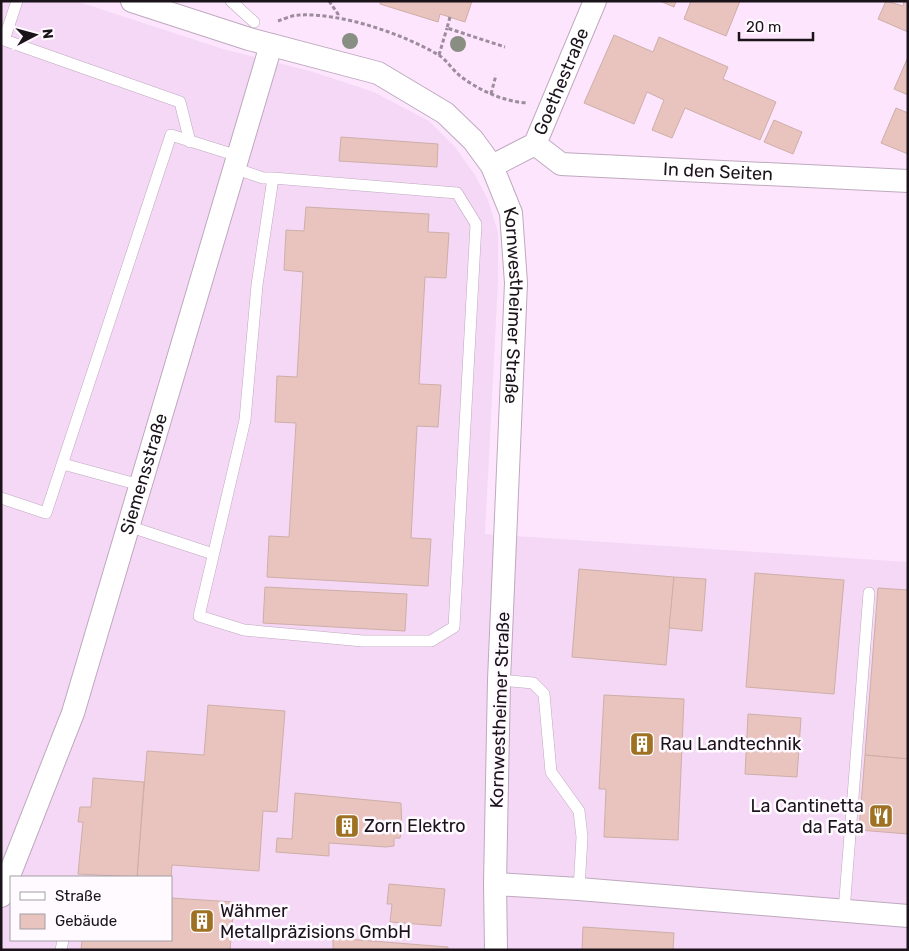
<svg xmlns="http://www.w3.org/2000/svg" width="909" height="951" viewBox="0 0 909 951" font-family="Rubik,sans-serif">
	<style>
		.built { fill: #f5d8f5; fill-rule: evenodd }
		.building { fill: #e9c4be; stroke: #ceaea8 }
		.lines { fill: none; stroke-linecap: round; stroke-linejoin: round }
		.service-casing { stroke: #bea9be; stroke-width: 12 }
		.minor-casing { stroke: #bea9be; stroke-width: 24 }
		.path { stroke: #9c8c9c; stroke-width: 3; stroke-dasharray: 4 2.5; stroke-linecap: butt }
		.service { stroke: #fff; stroke-width: 11 }
		.minor { stroke: #fff; stroke-width: 22 }
		.tree { fill: #888e82 }
		.labels { text-anchor: middle; stroke-width: 5; stroke-linejoin: round; paint-order: stroke }
		.street-label { font-size: 18px; fill: #1a131a; stroke: #fffaff }
		.poi-label { font-size: 18px; fill: #1a131a; stroke: #fffaff; text-anchor: start }
	</style>
	<rect width="100%" height="100%" fill="#fde6fd"/>
	<path class="built" d="M1,1H76L223,49L310,71L374,92L429,121L455,147L475,175L488,200L498,232V282L485,534L908,562V950H1ZM11,877H171V940H11Z"/>
	<g class="building">
		<path d="M380,1H472L465,22L440,14L438,22L380,4Z"/>
		<path d="M660,1H676L674,7Z"/>
		<path d="M691,1H740L726,36L684,19Z"/>
		<path d="M886,1L903,6L904,1H908V32L878,19Z"/>
		<path d="M614,35L653,52L659,37L728,67L723,79L776,102L760,140L685,108L672,138L652,130L664,100L647,92L634,124L584,103Z"/>
		<path d="M908,57V95L894,89Z"/>
		<path d="M896,108L908,113V154L881,143Z"/>
		<path d="M774,120L802,132L793,154L764,142Z"/>
		<path d="M341,137L438,144L437,167L339,161Z"/>
		<path d="M306,207L429,214L428,232L449,233L446,278L425,277L419,384L441,385L438,427L417,426L411,538L431,539L428,586L267,577L269,536L289,537L296,423L275,422L277,376L297,377L303,272L284,270L286,230L304,231Z"/>
		<path d="M579,569L674,577L666,665L572,657Z"/>
		<path d="M755,573L844,580L834,694L746,687Z"/>
		<path d="M674,577L706,579L702,631L669,628Z"/>
		<path d="M265,587L407,594L405,631L263,623Z"/>
		<path d="M878,588L908,590V759L865,755Z"/>
		<path d="M604,695L684,699L678,840L604,837L606,789H599Z"/>
		<path d="M208,705L285,711L277,812L263,811L259,871L172,865L171,877H137L147,751L204,755Z"/>
		<path d="M748,714L801,718L797,777L745,774Z"/>
		<path d="M865,755L908,759V834L859,830Z"/>
		<path d="M93,778L144,782L137,877L78,874L83,822H78L80,807H91Z"/>
		<path d="M295,793L401,803L402,830L400,838H394V846L386,847L329,843V856L276,852L277,838L292,839Z"/>
		<path d="M389,884L445,889L441,926L390,922L392,904H387Z"/>
		<path d="M171,898L234,902L230,950H81L82,940H171Z"/>
		<path d="M583,927L674,933L673,950H582Z"/>
		<path d="M333,938L448,947V950H333Z"/>
	</g>
	<g class="lines">
		<defs>
			<g id="service">
				<path d="M17,1L4,40L180,102L190,142"/>
				<path d="M231,1L254,22"/>
				<path d="M234,168L263,178H273L457,193L476,224L454,627L431,641H363L244,630L199,616L245,420L257,285L273,178"/>
				<path d="M63,464L140,485"/>
				<path d="M1,498L46,513L171,135L238,156"/>
				<path d="M128,526L213,554"/>
				<path d="M499,680L533,683L544,694L551,772L579,811L582,837L579,889"/>
				<path d="M844,911L869,593"/>
				<path d="M61,950L63,940"/>
			</g>
			<g id="minor">
				<path id="s1" d="M132,1L249,39L378,73L445,113L473,140L492,166L511,213L516,283L499,680L495,884L496,950"/>
				<path id="s2" d="M535,144L561,164L908,181"/>
				<path id="s3" d="M492,166L535,144L595,1"/>
				<path d="M495,884L579,889L908,916"/>
				<path id="s4" d="M1,896L73,713L271,45"/>
			</g>
		</defs>
		<use href="#service" class="service-casing"/>
		<use href="#minor" class="minor-casing"/>
		<g class="path">
			<path d="M329,1L338,14V18"/>
			<path d="M450,17L447,28L505,47"/>
			<path d="M278,21C284,19 292,15 299,15C342,13 400,33 437,54C445,58 452,69 459,75C478,90 504,102 528,103"/>
			<path d="M439,55L447,28"/>
			<path d="M491,94L496,75"/>
		</g>
		<use href="#service" class="service"/>
		<use href="#minor" class="minor"/>
	</g>
	<g class="tree">
		<circle cx="350" cy="41" r="8"/>
		<circle cx="458" cy="44" r="8"/>
	</g>
	<defs>
		<symbol id="building-square" viewBox="-11 -11 22 22"><rect x="-9" y="-9" width="18" height="18" rx="4" fill="#9f7223" stroke="#fffaff"/><path d="M-4-6H4V6H1V3H-1V6H-4ZM-2.5-4.3h1.7v1.8h-1.7ZM.8-4.3h1.7v1.8H.8ZM-2.5-1h1.7V.8h-1.7ZM.8-1h1.7V.8H.8Z" fill="#fff"/></symbol>
		<symbol id="restaurant-square" viewBox="-11 -11 22 22"><rect x="-9" y="-9" width="18" height="18" rx="4" fill="#9f7223" stroke="#fffaff"/><path d="M-5-6h1v4h1v-4h1v4h1v-4h1v5L-1.5 .5V6h-2V.5L-5-1ZM5-6V6H3V1.5H1.5Q1.5-4 5-6Z" fill="#fff"/></symbol>
	</defs>
	<g fill-rule="evenodd">
		<use href="#building-square" x="628" y="730" width="28" height="28"/>
		<use href="#restaurant-square" x="867" y="802" width="28" height="28"/>
		<use href="#building-square" x="333" y="812" width="28" height="28"/>
		<use href="#building-square" x="188" y="907" width="28" height="28"/>
	</g>
	<g class="labels">
		<g class="street-label">
			<text dy="6" stroke="none"><textPath href="#s3" startOffset="116">Goethestraße</textPath></text>
			<text dy="6" stroke="none"><textPath href="#s2" startOffset="190">In den Seiten</textPath></text>
			<text dy="6" stroke="none"><textPath href="#s1" startOffset="549">Kornwestheimer Straße</textPath></text>
			<text dy="6" stroke="none"><textPath href="#s4" startOffset="446">Siemensstraße</textPath></text>
			<text transform="translate(500 710) rotate(-88)" y="6">Kornwestheimer Straße</text>
		</g>
		<g class="poi-label">
			<text x="660" y="750">Rau Landtechnik</text>
			<text x="864" y="812" text-anchor="end">La Cantinetta<tspan x="864" dy="21">da Fata</tspan></text>
			<text x="364" y="832">Zorn Elektro</text>
			<text x="220" y="917">Wähmer<tspan x="220" dy="21">Metallpräzisions GmbH</tspan></text>
		</g>
	</g>
	<rect width="909" height="951" fill="none" stroke="#1a131a" stroke-width="5"/>
	<rect x="10" y="876" width="162" height="65" fill="#fffaff" stroke="#a39ea3"/>
	<rect x="20" y="892" width="25" height="8" fill="#ffffff" stroke="#a39ea3"/>
	<text x="55" y="901" font-size="15" fill="#1a131a">Straße</text>
	<rect x="20" y="914" width="25" height="15" fill="#e9c4be" stroke="#a39ea3"/>
	<text x="55" y="926" font-size="15" fill="#1a131a">Gebäude</text>
	<g transform="translate(35 35) rotate(84)" stroke="#fffaff" stroke-width="4" paint-order="stroke">
	<path d="M0-4L9 19L0 12L-9 19Z" fill="#1a131a"/>
	<text y="-8" font-size="14" font-weight="bold" text-anchor="middle" fill="#1a131a">N</text>
	</g>
	<path d="M739 32v8h74v-8" fill="none" stroke="#1a131a" stroke-width="2.5"/>
	<text x="746" y="32" font-size="15" fill="#1a131a" stroke="#fffaff" stroke-width="4" paint-order="stroke">20 m</text>
</svg>
